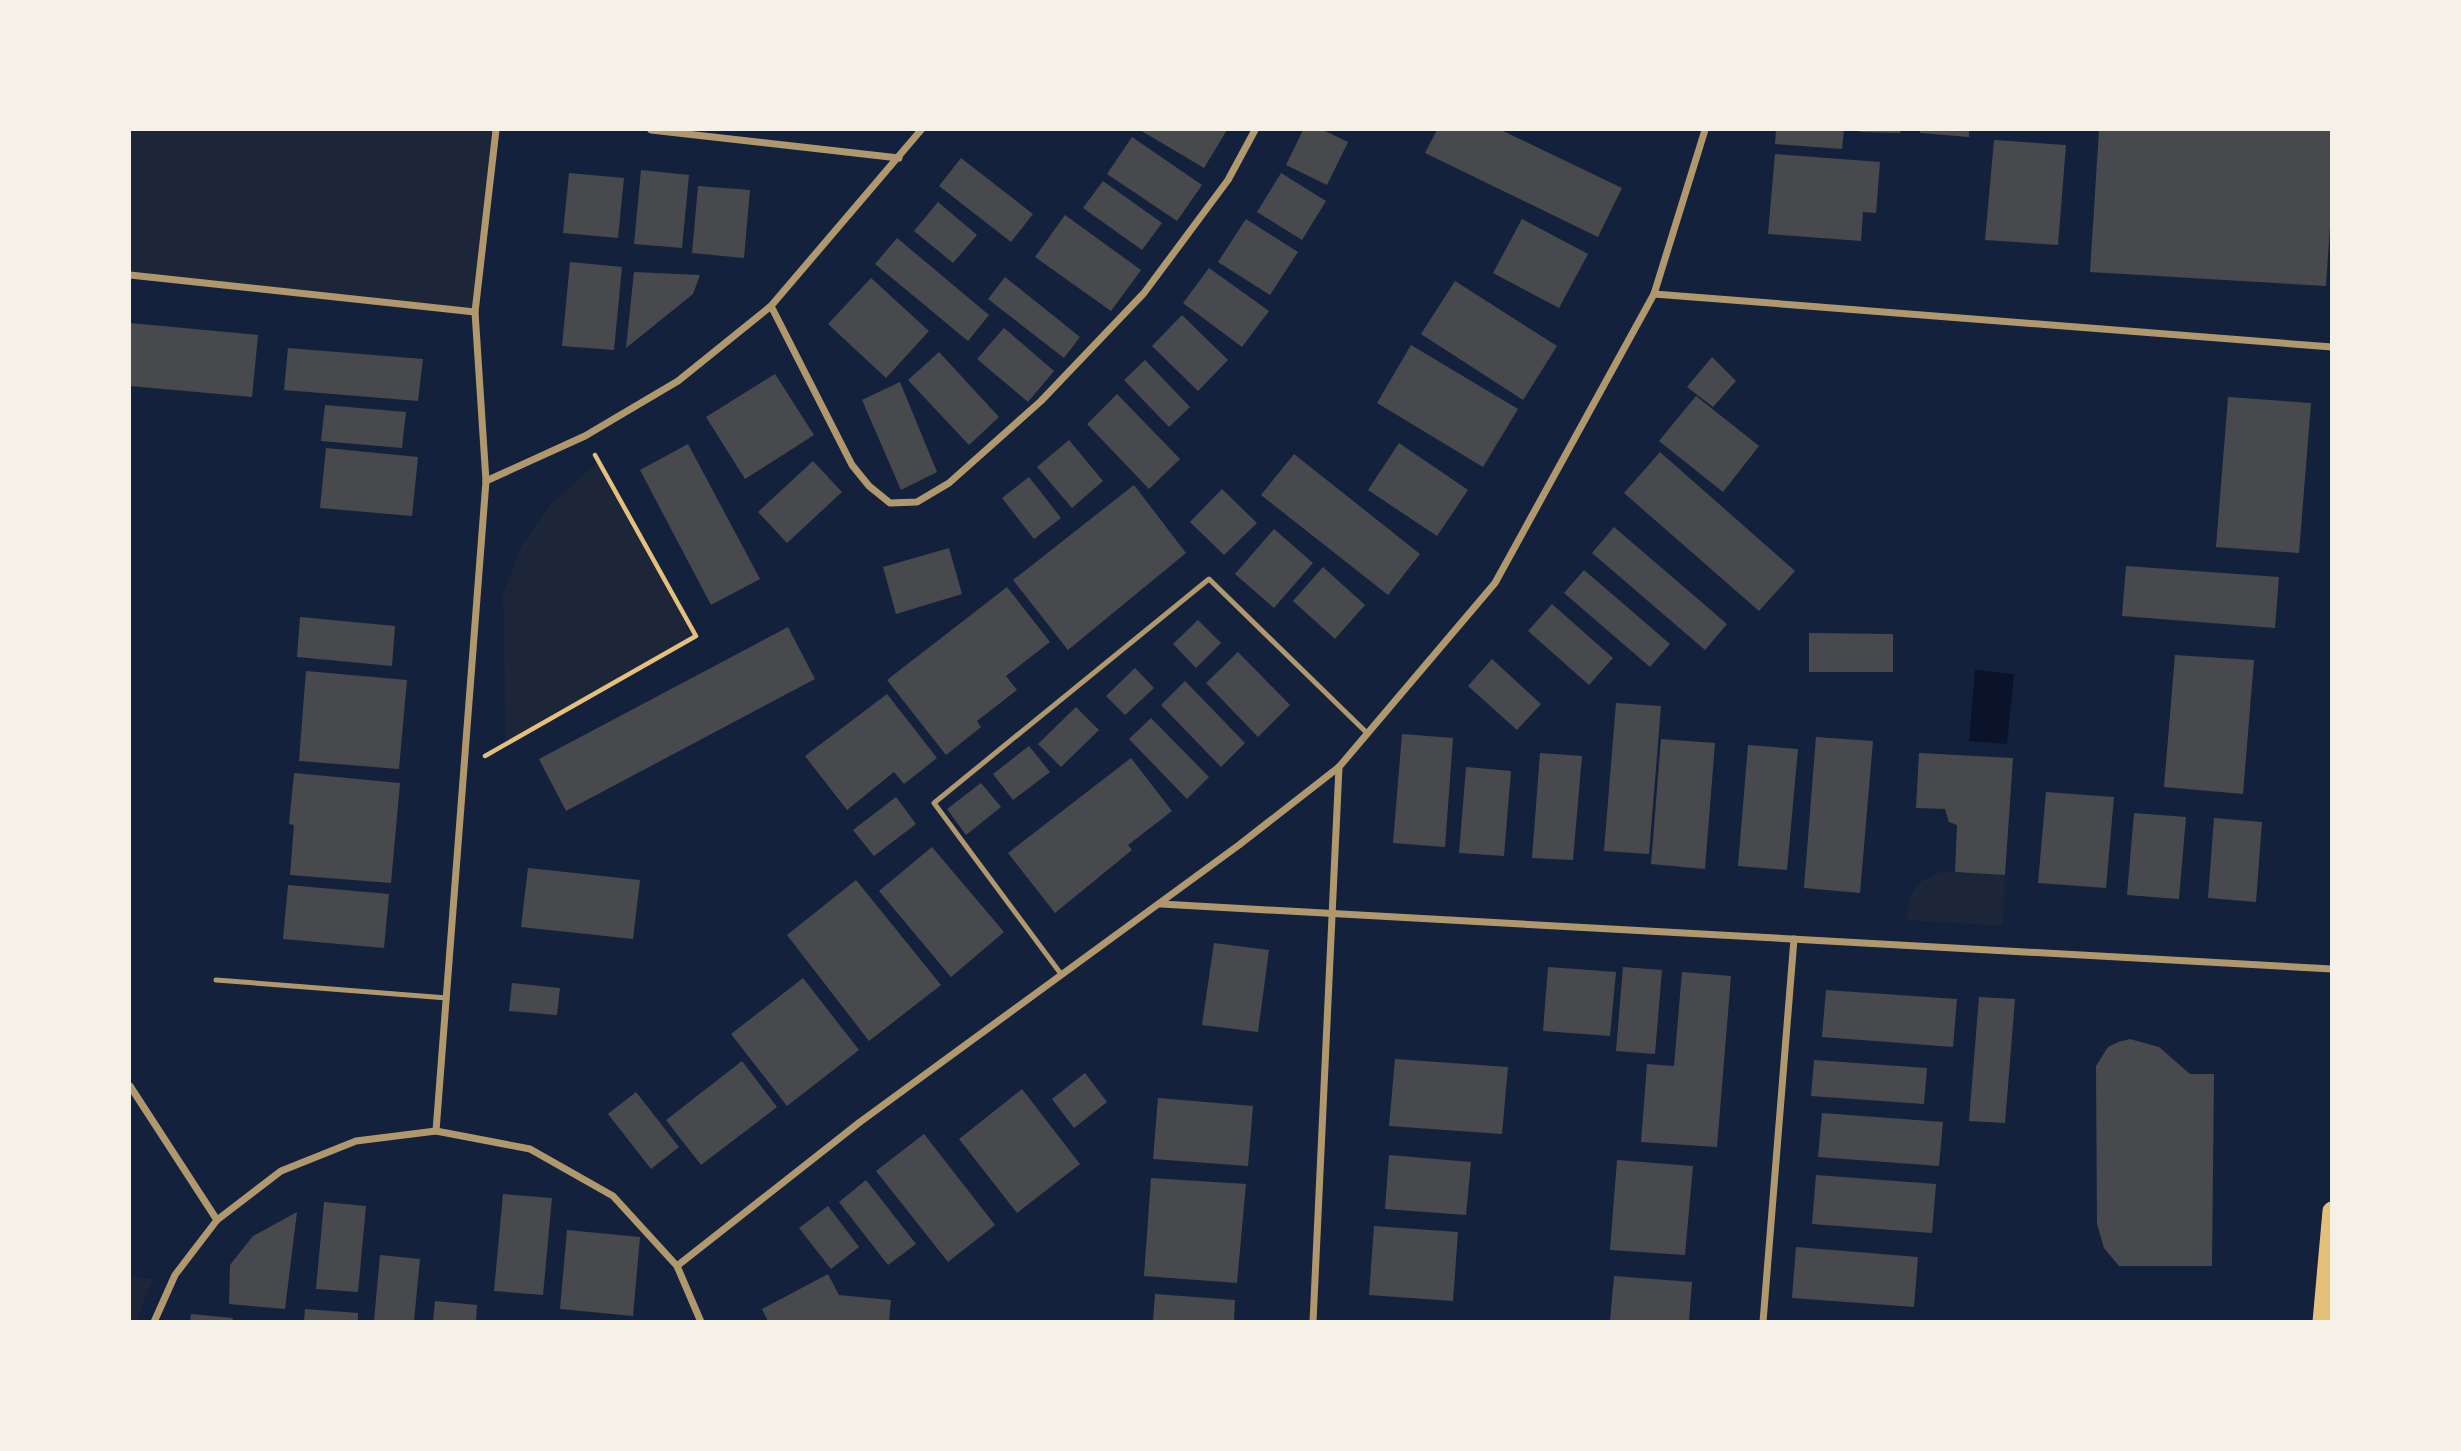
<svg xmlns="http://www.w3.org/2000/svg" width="2461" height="1451" viewBox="0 0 2461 1451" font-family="'Titillium Web',sans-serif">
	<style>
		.green { fill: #1d2539 }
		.water { fill: #0b132b }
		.building { fill: #48494c }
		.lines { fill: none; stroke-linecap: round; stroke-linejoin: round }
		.path { stroke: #e5c07b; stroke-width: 4.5 }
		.service { stroke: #b1986c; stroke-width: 5 }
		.minor { stroke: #b1986c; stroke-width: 7 }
		.trunk { stroke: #e5c07b; stroke-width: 19 }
	</style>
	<rect width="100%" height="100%" fill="#14213d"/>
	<g class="green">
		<path d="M130,130H496L475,312L130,275Z"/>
		<path d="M599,461L696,636L506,744L503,594L522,545L550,505Z"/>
		<path d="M1942,872L2005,875L2003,926L1907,920C1909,892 1914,881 1942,872Z"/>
		<path d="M130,1277L153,1279L136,1321H130Z"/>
	</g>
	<path class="water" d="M1975,670L2014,674L2007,744L1969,741Z"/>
	<g class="building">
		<path d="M1140,130H1227L1204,168Z"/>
		<path d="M1303,130H1323L1348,142L1327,185L1286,165Z"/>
		<path d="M1437,130H1501L1622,188L1598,237L1425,153Z"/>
		<path d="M1776,130H1844L1842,149L1775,144Z"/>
		<path d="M1860,130H1901L1900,133L1860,132Z"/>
		<path d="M1920,130H1969V137L1920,133Z"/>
		<path d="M2099,130H2332V196L2326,286L2090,272Z"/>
		<path d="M1132,137L1202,185L1177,221L1107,174Z"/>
		<path d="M1994,140L2066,145L2058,245L1985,240Z"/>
		<path d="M1775,154L1880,162L1876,213L1863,212L1861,241L1768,234Z"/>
		<path d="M961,158L1033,214L1011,242L939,186Z"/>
		<path d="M641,170L689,175L682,248L634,244Z"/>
		<path d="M569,173L624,178L618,238L563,233Z"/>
		<path d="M1281,173L1326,201L1302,240L1257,212Z"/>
		<path d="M1103,181L1162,223L1142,250L1083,208Z"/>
		<path d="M698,186L750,190L744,258L692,253Z"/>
		<path d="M938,202L977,235L953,263L914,231Z"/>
		<path d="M1065,215L1141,270L1111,311L1035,257Z"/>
		<path d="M1246,219L1298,252L1270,295L1218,262Z"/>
		<path d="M1522,219L1588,254L1559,308L1493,273Z"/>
		<path d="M897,238L989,315L968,341L875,264Z"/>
		<path d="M570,262L622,267L614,350L562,346Z"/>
		<path d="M1209,268L1269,311L1242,347L1183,303Z"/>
		<path d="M634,272L700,275L693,294L626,348Z"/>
		<path d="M1005,277L1080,337L1064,358L988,299Z"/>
		<path d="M871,278L929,331L886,378L828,324Z"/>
		<path d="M1455,281L1557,346L1523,400L1421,334Z"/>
		<path d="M1182,315L1228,360L1198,391L1152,346Z"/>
		<path d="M130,323L258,335L252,397L130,386Z"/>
		<path d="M1004,328L1054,371L1028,402L977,359Z"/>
		<path d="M1411,345L1518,409L1483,467L1377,403Z"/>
		<path d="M288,348L423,359L418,401L284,390Z"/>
		<path d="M939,352L999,417L969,445L908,380Z"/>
		<path d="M1712,357L1736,381L1713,407L1687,387Z"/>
		<path d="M1145,360L1190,407L1169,427L1124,380Z"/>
		<path d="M775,374L814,435L745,479L706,417Z"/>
		<path d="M900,382L937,472L901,490L862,400Z"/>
		<path d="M1117,394L1180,459L1149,489L1087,424Z"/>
		<path d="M1696,396L1759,446L1723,492L1659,441Z"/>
		<path d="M2228,397L2311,403L2299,553L2216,547Z"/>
		<path d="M325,405L406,412L402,448L321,441Z"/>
		<path d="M1069,440L1103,481L1072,508L1037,467Z"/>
		<path d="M1399,443L1468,490L1437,536L1368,490Z"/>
		<path d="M688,444L760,579L711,605L640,470Z"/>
		<path d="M326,448L418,457L412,516L320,508Z"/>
		<path d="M1660,452L1795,571L1759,611L1624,493Z"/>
		<path d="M1294,454L1420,554L1388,595L1261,495Z"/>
		<path d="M813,461L842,492L787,543L758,512Z"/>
		<path d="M1029,477L1061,518L1034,539L1002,498Z"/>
		<path d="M1134,485L1186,553L1068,650L1013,580Z"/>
		<path d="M1222,489L1257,523L1224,555L1190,522Z"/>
		<path d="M1614,527L1727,624L1705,650L1592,553Z"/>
		<path d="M1274,529L1313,563L1274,608L1235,574Z"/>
		<path d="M949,548L962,594L896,614L883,567Z"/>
		<path d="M2126,566L2279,577L2275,628L2122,616Z"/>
		<path d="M1323,567L1365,605L1335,639L1293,601Z"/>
		<path d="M1584,570L1670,644L1650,667L1564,593Z"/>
		<path d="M1007,587L1050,642L1006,676L1017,690L977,721L981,727L946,755L887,680Z"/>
		<path d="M1552,604L1613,658L1589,685L1528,631Z"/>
		<path d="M300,617L395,626L392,666L297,657Z"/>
		<path d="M1198,620L1221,643L1196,668L1173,644Z"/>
		<path d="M788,627L815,679L566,811L539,759Z"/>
		<path d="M1809,633L1893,634V672H1809Z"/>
		<path d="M1238,652L1290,705L1258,737L1206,683Z"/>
		<path d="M2175,655L2254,660L2243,794L2164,787Z"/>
		<path d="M1492,659L1541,704L1517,730L1468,686Z"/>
		<path d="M1135,668L1154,688L1125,715L1106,696Z"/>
		<path d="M306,671L407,680L399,769L299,761Z"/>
		<path d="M1185,681L1245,743L1221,767L1161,705Z"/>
		<path d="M887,694L937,758L904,784L894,772L847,810L805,756Z"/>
		<path d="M1616,703L1661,706L1649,854L1604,851Z"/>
		<path d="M1076,707L1099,730L1061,767L1038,744Z"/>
		<path d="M1151,718L1209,777L1187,799L1129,739Z"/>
		<path d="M1402,734L1453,738L1445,847L1393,843Z"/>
		<path d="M1816,737L1873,741L1860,893L1804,888Z"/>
		<path d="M1661,739L1715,743L1705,869L1651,864Z"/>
		<path d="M1748,745L1798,749L1787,870L1738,866Z"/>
		<path d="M1029,746L1050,772L1013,800L993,774Z"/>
		<path d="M1540,753L1582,756L1573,860L1532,858Z"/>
		<path d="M1919,753L2013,758L2005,875L1955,872L1957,825L1949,822L1945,809L1916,808Z"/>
		<path d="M1131,758L1172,811L1128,845L1132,850L1055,913L1008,853Z"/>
		<path d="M1466,767L1511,771L1504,856L1459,853Z"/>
		<path d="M294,773L400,783L391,883L290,875L294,825L289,824Z"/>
		<path d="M981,783L1001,807L966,835L947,809Z"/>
		<path d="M2046,792L2114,797L2106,888L2038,883Z"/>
		<path d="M896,797L916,824L874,856L853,830Z"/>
		<path d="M2134,813L2186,817L2179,899L2127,895Z"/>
		<path d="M2214,818L2262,822L2256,902L2208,898Z"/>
		<path d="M932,847L1004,932L951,977L879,891Z"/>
		<path d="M528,868L640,880L633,939L521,927Z"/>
		<path d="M856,880L941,985L869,1041L787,935Z"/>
		<path d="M288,885L389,894L384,948L283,939Z"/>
		<path d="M1214,943L1269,950L1258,1032L1202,1025Z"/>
		<path d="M1548,967L1616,972L1610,1036L1543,1031Z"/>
		<path d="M1623,967L1662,970L1655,1054L1616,1051Z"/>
		<path d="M1682,972L1731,976L1717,1147L1641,1142L1647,1064L1674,1066Z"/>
		<path d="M803,978L859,1050L787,1106L731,1034Z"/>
		<path d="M512,983L560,988L557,1015L509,1011Z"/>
		<path d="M1826,990L1957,999L1953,1047L1822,1037Z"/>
		<path d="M1979,997L2015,999L2005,1123L1969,1121Z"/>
		<path d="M2130,1039L2159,1047L2190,1074H2214L2212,1266H2119L2104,1248L2097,1224L2096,1066L2108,1047L2118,1042Z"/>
		<path d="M1395,1059L1508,1067L1502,1134L1389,1126Z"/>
		<path d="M1814,1060L1927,1068L1924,1104L1811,1096Z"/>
		<path d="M742,1061L777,1107L701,1165L666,1120Z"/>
		<path d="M1085,1073L1107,1102L1074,1128L1052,1099Z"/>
		<path d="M1022,1089L1080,1164L1017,1213L959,1139Z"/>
		<path d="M636,1092L679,1147L651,1169L608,1114Z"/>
		<path d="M1158,1098L1253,1106L1248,1166L1153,1159Z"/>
		<path d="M1822,1113L1943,1122L1939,1166L1818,1157Z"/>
		<path d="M924,1134L995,1225L948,1262L876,1171Z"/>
		<path d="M1389,1155L1471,1162L1466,1215L1385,1209Z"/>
		<path d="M1617,1160L1693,1166L1685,1255L1610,1250Z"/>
		<path d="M1816,1175L1936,1184L1932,1233L1812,1224Z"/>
		<path d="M1151,1178L1246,1184L1237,1283L1144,1276Z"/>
		<path d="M866,1180L916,1244L888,1265L839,1202Z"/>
		<path d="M503,1194L552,1198L543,1295L494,1291Z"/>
		<path d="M324,1202L366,1206L358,1292L316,1289Z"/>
		<path d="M828,1206L859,1247L831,1269L799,1228Z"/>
		<path d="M297,1212L285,1309L229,1304L230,1265L253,1236Z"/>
		<path d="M1374,1226L1458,1232L1453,1301L1369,1295Z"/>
		<path d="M567,1230L640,1237L633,1316L560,1309Z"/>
		<path d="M1796,1247L1918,1257L1914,1307L1792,1298Z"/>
		<path d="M380,1255L420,1259L414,1321H374Z"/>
		<path d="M828,1274L839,1295L891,1300L889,1321H768L762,1309Z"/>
		<path d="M1614,1276L1692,1282L1689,1321H1610Z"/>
		<path d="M1155,1294L1235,1300L1234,1321H1153Z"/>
		<path d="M435,1301L477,1305L476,1321H433Z"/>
		<path d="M305,1309L358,1313V1321H304Z"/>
		<path d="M191,1314L233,1318L232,1321H190Z"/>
	</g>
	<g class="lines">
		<path class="path" d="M485,756L696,636L595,455"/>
		<g class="service">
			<path d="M1061,974L934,803L1209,579L1368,734"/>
			<path d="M216,980L447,998"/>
		</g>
		<g class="minor">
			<path d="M651,130L899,158"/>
			<path d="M130,275L475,312"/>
			<path d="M1654,294L2332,347"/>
			<path d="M771,306L852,465L869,486L890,503L917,502L949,483L1041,401L1144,293L1228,180L1255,130"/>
			<path d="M486,481L585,436L678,381L771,306L921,130"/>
			<path d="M1161,904L2332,969"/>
			<path d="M130,1086L217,1220"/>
			<path d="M436,1131L486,481L475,312L496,130"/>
			<path d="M677,1266L860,1122L1239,845L1339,767L1495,583L1654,294L1705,130"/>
			<path d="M154,1322L175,1275L217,1220L281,1171L356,1141L436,1131L530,1149L613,1196L677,1266L701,1322"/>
			<path d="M1313,1322L1339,767"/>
			<path d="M1763,1322L1794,939"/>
		</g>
		<path class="trunk" d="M2322,1322L2332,1211"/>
	</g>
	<rect width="2461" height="1451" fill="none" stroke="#f6f1e7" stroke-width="262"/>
</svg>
